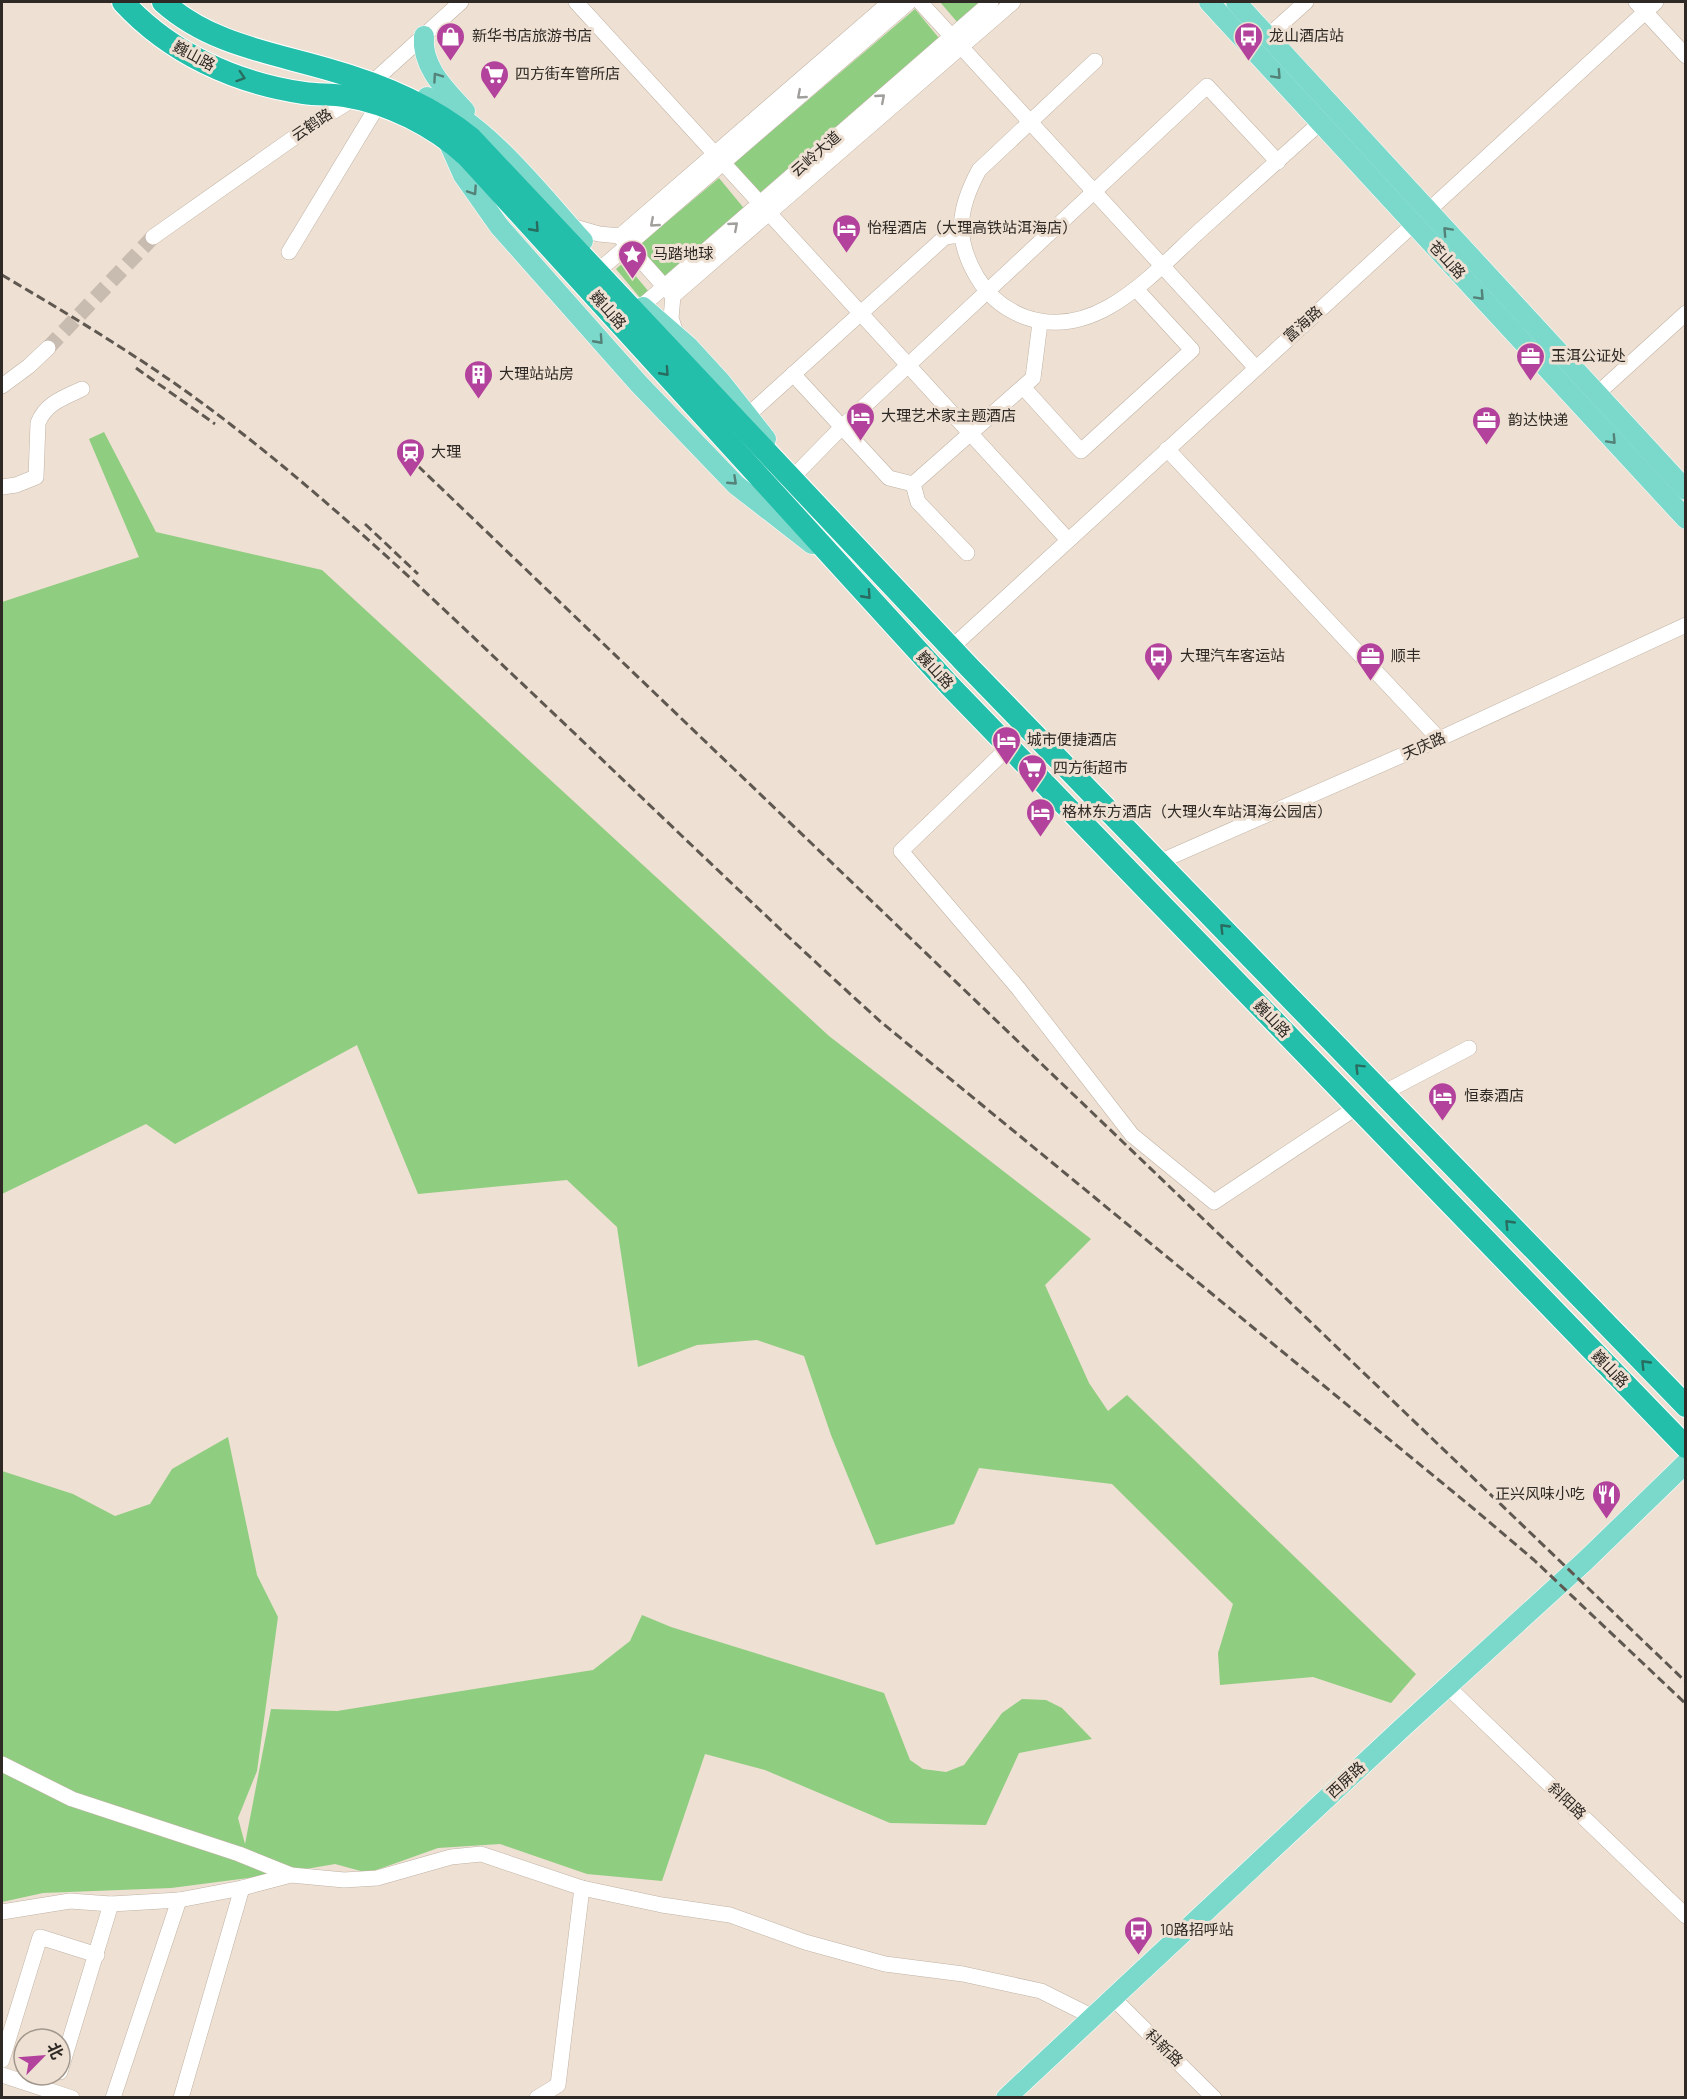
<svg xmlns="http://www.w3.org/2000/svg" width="1687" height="2099" viewBox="0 0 1687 2099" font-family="Barlow,'Noto Sans SC',sans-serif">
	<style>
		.green { fill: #8fcd81 }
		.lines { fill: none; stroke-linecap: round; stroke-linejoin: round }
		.minor-tunnel { stroke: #c8bbaf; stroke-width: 15; stroke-dasharray: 15 8; stroke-linecap: butt }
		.minor-casing { stroke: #c0b3a5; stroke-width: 16 }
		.major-casing { stroke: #fff; stroke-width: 21 }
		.highway-casing { stroke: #fff; stroke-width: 24 }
		.minor { stroke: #fff; stroke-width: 15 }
		.major { stroke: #7bd9cc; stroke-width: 20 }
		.highway { stroke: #23bfaa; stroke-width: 22 }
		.rail { stroke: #5f5850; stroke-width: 3; stroke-dasharray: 9 4.5; stroke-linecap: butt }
		.oneway { stroke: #548178 }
		.oneway2 { stroke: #296c60 }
		.oneway3 { stroke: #a19f9c }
		.labels { text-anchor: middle; stroke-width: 6; stroke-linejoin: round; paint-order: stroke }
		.poi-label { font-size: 15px; fill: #2e2924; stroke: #eee0d2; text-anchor: start }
		.street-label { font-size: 15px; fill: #2e2924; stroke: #eee0d2 }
	</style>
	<rect width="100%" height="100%" fill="#eee0d2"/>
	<g class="green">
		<path d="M940,2H983L958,23Z"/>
		<path d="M915,9L943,43L761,198L733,164Z"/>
		<path d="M719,178L747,212L666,281L637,247Z"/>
		<path d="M624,262L649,292L641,299L616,269Z"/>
		<path d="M104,432L156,532L322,570L829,1036L1091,1239L1045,1285L1089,1383L1108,1411L1127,1395L1416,1674L1391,1703L1313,1677L1220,1685L1218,1653L1233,1604L1112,1484L979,1468L954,1524L876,1545L831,1435L804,1356L757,1340L697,1345L638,1367L617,1227L567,1180L418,1194L357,1045L175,1144L146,1124L2,1194V602L139,557L89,439Z"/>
		<path d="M228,1437L257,1575L278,1617L257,1771L238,1818L245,1844L271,1709L337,1711L593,1670L630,1641L642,1615L671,1627L884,1693L910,1760L923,1769L946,1772L964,1765L1002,1713L1022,1699L1046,1700L1062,1708L1092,1739L1019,1753L986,1825L890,1823L765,1770L705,1754L662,1881L587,1874L500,1844L438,1848L368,1873L335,1864L271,1875L171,1888L43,1893L2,1902V1471L73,1494L115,1516L150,1504L172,1469Z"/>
	</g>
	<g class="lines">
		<path class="minor-tunnel" d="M48,348L153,237"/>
		<defs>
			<g id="minor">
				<path d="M576,2L1068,540"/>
				<path d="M920,2L1256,368"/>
				<path d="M1636,2L1686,56"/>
				<path d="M1268,36L1306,2"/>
				<path d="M1095,61L979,170C958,209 954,238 977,277C988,296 1004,309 1025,317C1098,343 1156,269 1205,226C1244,191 1282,157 1321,122"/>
				<path d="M571,226L599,234L620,236L890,2"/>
				<path d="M153,237L316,122L355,98L461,2"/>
				<path d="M621,238L671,294"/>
				<path d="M289,252L378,105"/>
				<path d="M605,265L909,2"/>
				<path d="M642,306L991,2"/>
				<path d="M677,336L671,318L673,296L1013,2"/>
				<path d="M793,374L889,478L913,484"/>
				<path d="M2,386L29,366L48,348"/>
				<path d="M1023,387L1081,451L1192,350L1136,289"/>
				<path d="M1597,394L1686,313"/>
				<path d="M748,415L945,237L960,235"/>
				<path d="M1167,449L1439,739"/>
				<path d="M791,479L842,427L1207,86L1278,162"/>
				<path d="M913,484L1033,378L1040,323"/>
				<path d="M913,484L918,502L967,553"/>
				<path d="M2,487L16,485L36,477L38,423C46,403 63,398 82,389"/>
				<path d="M951,648L1656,2"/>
				<path d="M1009,747L901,851L1018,988L1132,1135L1214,1202L1357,1107"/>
				<path d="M1159,862L1439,739L1686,625"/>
				<path d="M1383,1093L1469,1048"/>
				<path d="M1448,1687L1686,1916"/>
				<path d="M2,1764L72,1799L239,1854L291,1875L344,1880L377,1878L451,1857L481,1854L582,1888L662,1905L730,1915L805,1942L885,1964L963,1974L1041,1991L1093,2017"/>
				<path d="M2,1912L70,1901L111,1904L179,1900L242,1888L291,1875"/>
				<path d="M1113,1998L1214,2098"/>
				<path d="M2,2060L40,1937L97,1955"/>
				<path d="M60,2072L111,1904"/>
				<path d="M2,2075L72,2098"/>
				<path d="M113,2098L179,1900"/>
				<path d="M181,2098L242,1888"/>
				<path d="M537,2098L558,2085L582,1888"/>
			</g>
			<g id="major">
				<path d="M1209,2L1686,519"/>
				<path d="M1236,2L1686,490"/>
				<path d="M424,36C421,67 446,90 465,111"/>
				<path d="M427,97C491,128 536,189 583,241"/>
				<path d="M447,139L463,175L499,226L639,384L736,485L812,544"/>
				<path d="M643,307L688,346L721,382L766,439"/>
				<path d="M1006,2098L1402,1728L1585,1561L1686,1463"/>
			</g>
			<g id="highway">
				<path d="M123,2C170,53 235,83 304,93C317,95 331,94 345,96C389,103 434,126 467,156L950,686L1686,1447"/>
				<path d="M163,2C210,44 269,52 327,69C377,83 431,105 471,138L969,667L1686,1406"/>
			</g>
		</defs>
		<use href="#minor" class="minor-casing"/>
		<use href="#major" class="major-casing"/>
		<use href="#highway" class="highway-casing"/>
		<use href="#minor" class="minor"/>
		<use href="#major" class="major"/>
		<use href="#highway" class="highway"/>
		<g class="rail">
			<path d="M2,275C80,321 158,368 230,424C330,501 422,588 513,675C636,791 756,909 881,1022L1474,1509L1534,1560L1686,1704"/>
			<path d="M136,368L215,424"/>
			<path d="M418,466L1686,1682"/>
			<path d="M365,524L418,574"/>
		</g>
	</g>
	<defs><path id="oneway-chevron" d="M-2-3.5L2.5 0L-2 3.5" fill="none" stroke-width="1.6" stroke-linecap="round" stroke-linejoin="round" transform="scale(1.5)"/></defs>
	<g class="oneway">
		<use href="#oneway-chevron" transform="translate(1277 75) rotate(47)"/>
		<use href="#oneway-chevron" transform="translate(437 77) rotate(-125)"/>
		<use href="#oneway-chevron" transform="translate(473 191) rotate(56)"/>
		<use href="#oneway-chevron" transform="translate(1447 231) rotate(-133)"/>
		<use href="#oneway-chevron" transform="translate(1480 296) rotate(47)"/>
		<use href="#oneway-chevron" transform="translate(599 340) rotate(48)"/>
		<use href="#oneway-chevron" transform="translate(1612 440) rotate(47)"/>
		<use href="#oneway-chevron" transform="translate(733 481) rotate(43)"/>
	</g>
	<g class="oneway2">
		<use href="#oneway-chevron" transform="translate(241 77) rotate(18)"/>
		<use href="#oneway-chevron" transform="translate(535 228) rotate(48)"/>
		<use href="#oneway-chevron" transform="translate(665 372) rotate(48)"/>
		<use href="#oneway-chevron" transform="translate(867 595) rotate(48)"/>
		<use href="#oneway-chevron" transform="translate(1224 928) rotate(-134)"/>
		<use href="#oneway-chevron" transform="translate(1359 1068) rotate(-135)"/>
		<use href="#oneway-chevron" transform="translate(1509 1224) rotate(-134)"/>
		<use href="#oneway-chevron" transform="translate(1645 1364) rotate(-134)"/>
	</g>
	<g class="oneway3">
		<use href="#oneway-chevron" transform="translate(801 95) rotate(139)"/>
		<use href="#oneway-chevron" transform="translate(881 98) rotate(-41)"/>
		<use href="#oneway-chevron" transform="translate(654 223) rotate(139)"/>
		<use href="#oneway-chevron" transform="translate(734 226) rotate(-41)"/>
	</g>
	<defs>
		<symbol id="shop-pin" viewBox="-11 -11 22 30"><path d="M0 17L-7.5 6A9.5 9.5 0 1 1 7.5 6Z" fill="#b3429d" stroke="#eee0d2"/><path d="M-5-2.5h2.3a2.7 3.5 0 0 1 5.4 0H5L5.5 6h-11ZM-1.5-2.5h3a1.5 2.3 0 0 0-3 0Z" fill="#fff"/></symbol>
		<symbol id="bus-pin" viewBox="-11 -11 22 30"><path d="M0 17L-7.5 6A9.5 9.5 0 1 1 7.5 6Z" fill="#b3429d" stroke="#eee0d2"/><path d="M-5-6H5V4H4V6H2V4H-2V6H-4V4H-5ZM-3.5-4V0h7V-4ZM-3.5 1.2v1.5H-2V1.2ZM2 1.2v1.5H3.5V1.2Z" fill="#fff"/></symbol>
		<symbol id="supermarket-pin" viewBox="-11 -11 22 30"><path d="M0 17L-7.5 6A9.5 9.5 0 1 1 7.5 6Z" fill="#b3429d" stroke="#eee0d2"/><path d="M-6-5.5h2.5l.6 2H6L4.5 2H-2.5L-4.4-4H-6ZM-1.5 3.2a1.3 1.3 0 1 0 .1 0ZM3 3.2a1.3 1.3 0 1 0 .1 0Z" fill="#fff"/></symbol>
		<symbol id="hotel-pin" viewBox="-11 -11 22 30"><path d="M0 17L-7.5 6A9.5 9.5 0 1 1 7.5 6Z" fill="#b3429d" stroke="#eee0d2"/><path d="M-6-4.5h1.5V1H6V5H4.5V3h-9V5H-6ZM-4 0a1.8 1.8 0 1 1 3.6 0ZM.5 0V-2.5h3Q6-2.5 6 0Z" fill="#fff"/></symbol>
		<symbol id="sight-pin" viewBox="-11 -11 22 30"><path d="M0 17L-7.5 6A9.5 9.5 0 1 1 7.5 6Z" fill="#b3429d" stroke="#eee0d2"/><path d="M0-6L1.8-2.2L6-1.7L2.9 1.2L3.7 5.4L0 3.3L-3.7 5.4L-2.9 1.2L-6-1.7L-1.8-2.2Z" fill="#fff"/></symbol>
		<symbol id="office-pin" viewBox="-11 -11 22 30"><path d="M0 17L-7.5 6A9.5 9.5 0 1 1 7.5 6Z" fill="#b3429d" stroke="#eee0d2"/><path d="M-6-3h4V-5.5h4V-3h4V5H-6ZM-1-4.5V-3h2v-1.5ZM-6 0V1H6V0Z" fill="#fff"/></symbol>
		<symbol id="building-pin" viewBox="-11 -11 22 30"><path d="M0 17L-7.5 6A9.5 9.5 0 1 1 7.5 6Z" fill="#b3429d" stroke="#eee0d2"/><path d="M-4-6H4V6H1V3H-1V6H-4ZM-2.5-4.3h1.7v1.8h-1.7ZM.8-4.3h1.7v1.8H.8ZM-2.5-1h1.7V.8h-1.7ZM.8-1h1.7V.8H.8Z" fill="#fff"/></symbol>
		<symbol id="station-pin" viewBox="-11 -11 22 30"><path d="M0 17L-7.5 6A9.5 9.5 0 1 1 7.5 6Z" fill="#b3429d" stroke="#eee0d2"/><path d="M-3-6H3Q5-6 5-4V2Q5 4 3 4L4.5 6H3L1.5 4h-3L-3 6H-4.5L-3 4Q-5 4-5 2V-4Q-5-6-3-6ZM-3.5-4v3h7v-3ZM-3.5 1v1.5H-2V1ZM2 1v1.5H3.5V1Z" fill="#fff"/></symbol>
		<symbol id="restaurant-pin" viewBox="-11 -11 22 30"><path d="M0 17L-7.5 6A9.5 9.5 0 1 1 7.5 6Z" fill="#b3429d" stroke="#eee0d2"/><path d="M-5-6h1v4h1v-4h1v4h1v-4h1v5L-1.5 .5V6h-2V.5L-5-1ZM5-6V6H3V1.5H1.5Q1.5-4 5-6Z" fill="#fff"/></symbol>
	</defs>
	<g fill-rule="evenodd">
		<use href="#shop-pin" x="434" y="20" width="33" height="45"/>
		<use href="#bus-pin" x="1232" y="20" width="33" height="45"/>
		<use href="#supermarket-pin" x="478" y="58" width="33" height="45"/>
		<use href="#hotel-pin" x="830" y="212" width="33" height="45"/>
		<use href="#sight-pin" x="616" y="238" width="33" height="45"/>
		<use href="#office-pin" x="1514" y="340" width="33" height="45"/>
		<use href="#building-pin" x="462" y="358" width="33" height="45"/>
		<use href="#hotel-pin" x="844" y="400" width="33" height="45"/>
		<use href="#office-pin" x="1470" y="404" width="33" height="45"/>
		<use href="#station-pin" x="394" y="436" width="33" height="45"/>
		<use href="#bus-pin" x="1142" y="640" width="33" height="45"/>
		<use href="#office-pin" x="1354" y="640" width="33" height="45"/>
		<use href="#hotel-pin" x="990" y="724" width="33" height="45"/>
		<use href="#supermarket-pin" x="1016" y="752" width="33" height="45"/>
		<use href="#hotel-pin" x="1024" y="796" width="33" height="45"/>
		<use href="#hotel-pin" x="1426" y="1080" width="33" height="45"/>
		<use href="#restaurant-pin" x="1590" y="1478" width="33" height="45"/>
		<use href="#bus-pin" x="1122" y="1914" width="33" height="45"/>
	</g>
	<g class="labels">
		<g class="poi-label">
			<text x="472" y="41">新华书店旅游书店</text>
			<text x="1269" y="41">龙山酒店站</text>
			<text x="515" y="79">四方街车管所店</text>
			<text x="867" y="233">怡程酒店（大理高铁站洱海店）</text>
			<text x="653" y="259">马踏地球</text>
			<text x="1551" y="361">玉洱公证处</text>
			<text x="499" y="379">大理站站房</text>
			<text x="881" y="421">大理艺术家主题酒店</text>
			<text x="1508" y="425">韵达快递</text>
			<text x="431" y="457">大理</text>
			<text x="1180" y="661">大理汽车客运站</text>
			<text x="1391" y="661">顺丰</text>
			<text x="1027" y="745">城市便捷酒店</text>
			<text x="1053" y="773">四方街超市</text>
			<text x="1062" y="817">格林东方酒店（大理火车站洱海公园店）</text>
			<text x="1464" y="1101">恒泰酒店</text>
			<text x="1585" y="1499" text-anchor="end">正兴风味小吃</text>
			<text x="1160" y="1935">10路招呼站</text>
		</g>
		<g class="street-label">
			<text transform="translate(194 56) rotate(28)" y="5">巍山路</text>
			<text transform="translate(312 125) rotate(-34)" y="5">云鹤路</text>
			<text transform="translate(816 154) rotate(-41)" y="5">云岭大道</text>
			<text transform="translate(1447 260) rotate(47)" y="5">苍山路</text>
			<text transform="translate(608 310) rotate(48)" y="5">巍山路</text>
			<text transform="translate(1303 324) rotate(-42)" y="5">富海路</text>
			<text transform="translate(935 670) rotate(47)" y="5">巍山路</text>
			<text transform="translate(1424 746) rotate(-24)" y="5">天庆路</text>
			<text transform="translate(1272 1019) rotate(46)" y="5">巍山路</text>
			<text transform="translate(1610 1369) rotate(46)" y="5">巍山路</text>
			<text transform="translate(1346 1780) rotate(-43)" y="5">西屏路</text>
			<text transform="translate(1567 1801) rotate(44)" y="5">斜阳路</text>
			<text transform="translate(1164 2048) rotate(44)" y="5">科新路</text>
		</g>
	</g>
	<rect width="1687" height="2099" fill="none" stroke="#2e2924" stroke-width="6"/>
	<g transform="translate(42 2057) rotate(65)"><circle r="28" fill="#eee0d2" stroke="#a1978c" stroke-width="1.5"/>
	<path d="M0-4.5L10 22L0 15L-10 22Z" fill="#b3429d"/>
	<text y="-9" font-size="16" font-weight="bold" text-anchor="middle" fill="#2e2924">北</text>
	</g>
</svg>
